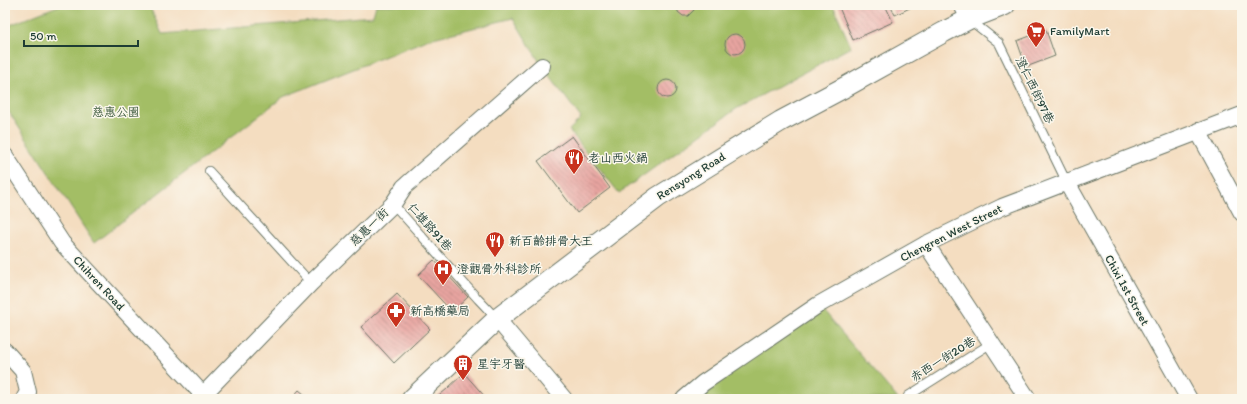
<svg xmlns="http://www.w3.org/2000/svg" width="1247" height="404" viewBox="0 0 1247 404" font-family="Itim,'LXGW WenKai TC',sans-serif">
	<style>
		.park { fill: #a3be65; stroke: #617e4c }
		.building { fill: url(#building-back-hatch) }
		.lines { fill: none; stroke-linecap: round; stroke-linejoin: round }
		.service-casing { stroke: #6a7565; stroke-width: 10 }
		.minor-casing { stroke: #6a7565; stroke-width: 18 }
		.tertiary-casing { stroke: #6a7565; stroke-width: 22 }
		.service { stroke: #fff; stroke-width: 8 }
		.minor { stroke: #fff; stroke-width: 16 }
		.tertiary { stroke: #fff; stroke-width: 20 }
		.labels { text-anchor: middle; stroke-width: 3; stroke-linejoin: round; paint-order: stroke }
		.poi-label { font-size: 12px; fill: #1f3d34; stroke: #fbf7ec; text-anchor: start }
		.street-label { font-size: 12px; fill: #1f3d34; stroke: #fbf7ec }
		.park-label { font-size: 12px; fill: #405d40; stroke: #fbf7ec }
	</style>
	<defs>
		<pattern id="building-back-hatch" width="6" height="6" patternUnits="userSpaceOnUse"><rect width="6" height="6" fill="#e8a4a0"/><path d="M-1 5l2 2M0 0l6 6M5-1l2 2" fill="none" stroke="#bb8783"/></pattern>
	</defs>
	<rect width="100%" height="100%" fill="#fbf7ec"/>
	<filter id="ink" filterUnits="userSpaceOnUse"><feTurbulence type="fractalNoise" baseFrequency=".025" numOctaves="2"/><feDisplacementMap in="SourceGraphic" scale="8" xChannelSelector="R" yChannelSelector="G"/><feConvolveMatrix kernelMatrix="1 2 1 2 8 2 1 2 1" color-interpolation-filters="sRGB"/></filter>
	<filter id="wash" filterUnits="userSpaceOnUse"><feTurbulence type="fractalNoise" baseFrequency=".012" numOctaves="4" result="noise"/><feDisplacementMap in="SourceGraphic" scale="16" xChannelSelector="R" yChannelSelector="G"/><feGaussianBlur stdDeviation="0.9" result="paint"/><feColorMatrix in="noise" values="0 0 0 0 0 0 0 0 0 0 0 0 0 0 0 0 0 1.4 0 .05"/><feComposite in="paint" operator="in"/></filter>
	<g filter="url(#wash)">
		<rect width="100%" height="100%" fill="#f4ddc0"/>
		<g class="park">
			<path d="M60,5H149L162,34L373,16L376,5H833L851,47L736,109L619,193L569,130L581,118L542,66L513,18L429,39L283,97L94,243L5,106V27Z"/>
			<path d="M818,305L898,399H684Z"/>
		</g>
		<g id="blocks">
			<g class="building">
				<path d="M677,5H694V10L688,16H683L678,12Z"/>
				<path d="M838,5H885L893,22L853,40Z"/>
				<path d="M890,5H916L895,15Z"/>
				<path d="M1046,30L1055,56L1026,67L1017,41Z"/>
				<circle cx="735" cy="44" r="10"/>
				<circle cx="667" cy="89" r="9"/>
				<path d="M572,136L610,188L577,213L538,161Z"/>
				<path d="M434,260L468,297L452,312L418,275Z"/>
				<path d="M397,294L430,329L394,363L361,327Z"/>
				<path d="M464,373L487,399H435L447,389Z"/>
				<path d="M299,390L310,399H291Z"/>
			</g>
		</g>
	</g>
	<g filter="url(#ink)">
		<use href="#blocks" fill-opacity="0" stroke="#6a7565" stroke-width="1"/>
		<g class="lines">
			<defs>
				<g id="service">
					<path d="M970,20L999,43L1066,181"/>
					<path d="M209,171L311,283"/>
					<path d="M393,204L478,299L497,319"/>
					<path d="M908,396L990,344"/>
					<path d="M1014,399L1024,393"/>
				</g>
				<g id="minor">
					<path d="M962,5L969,19"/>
					<path d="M1198,131L1242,213"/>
					<path d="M5,156L62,243L207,399"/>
					<path d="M1066,181L1189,399"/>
					<path d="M926,244L1028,399"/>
					<path d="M497,319L564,399"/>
					<path d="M5,351L23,371L28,392L24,399"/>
					<path d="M199,399L311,283L393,204L404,187L542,66"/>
					<path d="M684,399L703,383L818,305L926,244L1002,207L1242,115"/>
				</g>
				<path id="tertiary" d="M412,399L497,319L658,197L781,121L847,86L944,32L969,19L1005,5"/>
			</defs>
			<use href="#service" class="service-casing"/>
			<use href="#minor" class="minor-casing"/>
			<use href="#tertiary" class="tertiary-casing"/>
			<use href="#service" class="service"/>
			<use href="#minor" class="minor"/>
			<use href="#tertiary" class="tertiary"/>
		</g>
	</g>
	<defs>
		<symbol id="supermarket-pin" viewBox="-11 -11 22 30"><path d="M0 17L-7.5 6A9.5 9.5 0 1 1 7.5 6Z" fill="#c8321e" stroke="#fbf7ec"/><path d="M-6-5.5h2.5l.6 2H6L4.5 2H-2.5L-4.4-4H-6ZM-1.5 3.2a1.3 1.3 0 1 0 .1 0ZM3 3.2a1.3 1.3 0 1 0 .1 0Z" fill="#fff"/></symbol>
		<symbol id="restaurant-pin" viewBox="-11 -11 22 30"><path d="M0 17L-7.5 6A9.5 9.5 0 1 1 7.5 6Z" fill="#c8321e" stroke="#fbf7ec"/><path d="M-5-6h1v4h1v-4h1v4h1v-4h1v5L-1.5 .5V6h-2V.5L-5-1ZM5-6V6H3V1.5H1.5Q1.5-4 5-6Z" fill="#fff"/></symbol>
		<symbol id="hospital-pin" viewBox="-11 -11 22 30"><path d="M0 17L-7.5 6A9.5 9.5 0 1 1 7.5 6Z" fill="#c8321e" stroke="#fbf7ec"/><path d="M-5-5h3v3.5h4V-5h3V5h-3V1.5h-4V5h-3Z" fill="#fff"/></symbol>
		<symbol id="pharmacy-pin" viewBox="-11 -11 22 30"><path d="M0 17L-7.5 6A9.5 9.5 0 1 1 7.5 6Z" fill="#c8321e" stroke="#fbf7ec"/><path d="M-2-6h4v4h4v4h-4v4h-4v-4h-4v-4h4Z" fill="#fff"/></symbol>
		<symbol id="building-pin" viewBox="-11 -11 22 30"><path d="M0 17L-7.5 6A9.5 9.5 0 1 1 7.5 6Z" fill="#c8321e" stroke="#fbf7ec"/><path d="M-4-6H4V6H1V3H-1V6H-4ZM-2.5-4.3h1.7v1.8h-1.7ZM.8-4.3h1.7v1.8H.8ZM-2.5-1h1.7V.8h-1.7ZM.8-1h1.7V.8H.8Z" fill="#fff"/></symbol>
	</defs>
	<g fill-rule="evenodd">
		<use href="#supermarket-pin" x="1025" y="20" width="22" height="30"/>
		<use href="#restaurant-pin" x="563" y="147" width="22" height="30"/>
		<use href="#restaurant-pin" x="484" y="230" width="22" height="30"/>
		<use href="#hospital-pin" x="432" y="258" width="22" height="30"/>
		<use href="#pharmacy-pin" x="385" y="300" width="22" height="30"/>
		<use href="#building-pin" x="452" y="353" width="22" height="30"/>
	</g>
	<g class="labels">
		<g class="poi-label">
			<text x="1050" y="35">FamilyMart</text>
			<text x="588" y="162">老山西火鍋</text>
			<text x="509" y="245">新百齡排骨大王</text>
			<text x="457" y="273">澄觀骨外科診所</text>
			<text x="410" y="315">新高橋藥局</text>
			<text x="477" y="368">星宇牙醫</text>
		</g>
		<g class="street-label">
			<text transform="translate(1035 90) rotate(64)" y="4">澄仁西街97巷</text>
			<text transform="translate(691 176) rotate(-32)" y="4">Rensyong Road</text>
			<text transform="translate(369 227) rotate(-44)" y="4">慈惠一街</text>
			<text transform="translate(430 227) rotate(48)" y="4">仁雄路91巷</text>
			<text transform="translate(951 233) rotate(-27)" y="4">Chengren West Street</text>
			<text transform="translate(99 283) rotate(47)" y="4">Chihren Road</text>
			<text transform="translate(1127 290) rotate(61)" y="4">Chixi 1st Street</text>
			<text transform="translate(943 359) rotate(-32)" y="4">赤西一街20巷</text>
		</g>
		<g class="park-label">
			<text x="116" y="116">慈惠公園</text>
		</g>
	</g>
	<rect width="1247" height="404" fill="none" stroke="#fbf7ec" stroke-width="20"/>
	<path d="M24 40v6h114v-6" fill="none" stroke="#1f3d34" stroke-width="2"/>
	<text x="30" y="40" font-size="12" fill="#1f3d34" stroke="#fbf7ec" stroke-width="3" paint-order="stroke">50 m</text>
</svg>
